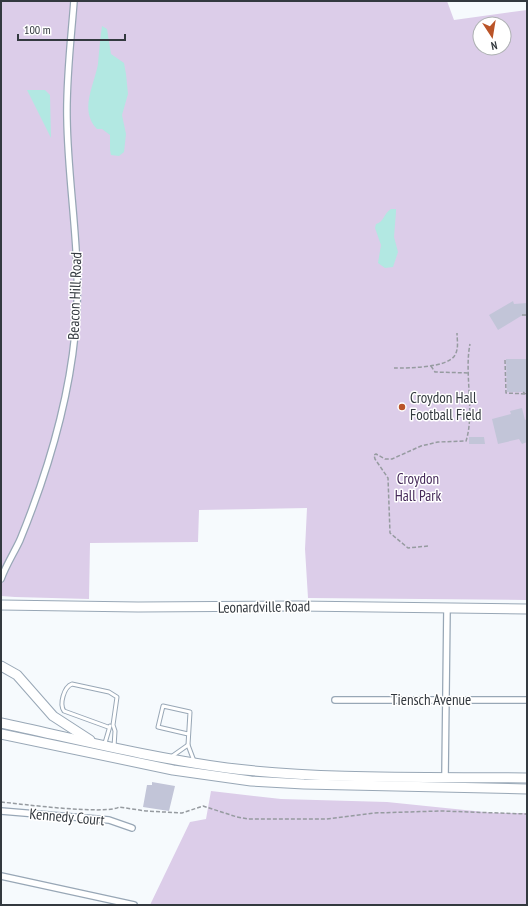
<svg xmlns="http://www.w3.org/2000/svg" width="528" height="906" viewBox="0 0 528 906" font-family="'PT Sans Narrow',sans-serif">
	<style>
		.green { fill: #dccde9; fill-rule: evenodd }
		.water { fill: #b2e8e2 }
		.building { fill: #c2c5d8 }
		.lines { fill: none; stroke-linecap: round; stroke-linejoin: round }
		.service-casing { stroke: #98a7b6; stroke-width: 5 }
		.minor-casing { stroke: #98a7b6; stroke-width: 8 }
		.primary-casing { stroke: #98a7b6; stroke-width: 11 }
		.trunk-casing { stroke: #98a7b6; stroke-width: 11 }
		.path { stroke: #969ba0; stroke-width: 1.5; stroke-dasharray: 4 2; stroke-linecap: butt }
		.service { stroke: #fff; stroke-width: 3 }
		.minor { stroke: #fff; stroke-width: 5.5 }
		.primary { stroke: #fff; stroke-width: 9 }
		.trunk { stroke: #fff; stroke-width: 9 }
		.poi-dot { fill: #ba5428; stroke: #fff; stroke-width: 1.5 }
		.labels { text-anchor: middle; stroke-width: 3; stroke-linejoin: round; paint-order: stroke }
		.street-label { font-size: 15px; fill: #33393f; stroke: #fff }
		.poi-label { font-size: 15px; fill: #33393f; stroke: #fff; text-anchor: start }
		.park-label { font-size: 15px; fill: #452959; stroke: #fff }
	</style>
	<rect width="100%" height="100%" fill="#f6fafd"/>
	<g class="green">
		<path d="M1,1H447L454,20L527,10V600L308,598L305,549L307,508L199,510L198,542L90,543L89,599L15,597L1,596ZM480,24H504V48H480Z"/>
		<path d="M211,791L281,799L387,802L494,813H527V905H150L190,822L206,819Z"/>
	</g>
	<g class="water">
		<path d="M102,26L107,29L111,54L124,63L126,74L128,94L122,115L126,134L124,152L119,156L111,155L110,150V135L102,129H97C79,110 94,86 98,64C99,52 100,39 102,26Z"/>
		<path d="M27,90H45L50,95L51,138Z"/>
		<path d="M391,209H396V212L394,237L398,252L393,267L385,268L378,263L381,245L375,228L376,224C384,222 384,213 391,209Z"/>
	</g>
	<g class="building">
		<path d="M513,301L514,304L527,303V316H521L498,330L489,315Z"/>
		<path d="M506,359H526L527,392H507Z"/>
		<path d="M522,408L525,420L527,419V442L522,444L519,439L498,444L492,419L511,414L510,411Z"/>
		<path d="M469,437H484L485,444H469Z"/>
		<path d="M152,782L175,786L169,811L143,807L147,785H152Z"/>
	</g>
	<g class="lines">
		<defs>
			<g id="service">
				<path d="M108,727L64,711C59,704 64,687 72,684L109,692L117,697L113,725L115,731L114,747"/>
				<path d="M105,743L110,726"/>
				<path d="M188,745L190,712L163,706L158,727L188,734"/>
				<path d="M171,757L188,745L194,761"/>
			</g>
			<g id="minor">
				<path d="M1,579C6,565 14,553 20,540C47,474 68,405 75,334C83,261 68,191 67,119C66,80 71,40 74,1"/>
				<path d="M335,700H527"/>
				<path d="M445,777L447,608"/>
				<path d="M1,811L109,820L132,828"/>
				<path d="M1,876L134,905"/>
			</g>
			<path id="primary" d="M1,605L138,607L298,606L527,609"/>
			<g id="trunk">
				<path d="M1,666L17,675L53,716L90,740"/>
				<path d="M1,723C76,739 151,758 227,768C325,780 428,777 527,778"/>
				<path d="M1,734L173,770L251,781L304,784L527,789"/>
			</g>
		</defs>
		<use href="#service" class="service-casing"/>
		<use href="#minor" class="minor-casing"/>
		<use href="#primary" class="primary-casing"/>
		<use href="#trunk" class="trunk-casing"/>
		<g class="path">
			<path d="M522,315H527"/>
			<path d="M505,360L506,393L527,394"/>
			<path d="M431,366L435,372L469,373"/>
			<path d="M394,368C408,368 448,368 455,355C459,348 457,340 457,333"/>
			<path d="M523,392L526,394"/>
			<path d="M428,546L408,548L390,533L388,478L375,459L374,455L376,454L385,459H392L421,446L438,442L466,441C475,413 464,373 470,344"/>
			<path d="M1,802C21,804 106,815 119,807L146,811L182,813L203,806L237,817L248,819H326L374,813L441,811L527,814"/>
		</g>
		<use href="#service" class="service"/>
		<use href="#minor" class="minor"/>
		<use href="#primary" class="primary"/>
		<use href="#trunk" class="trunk"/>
	</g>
	<circle class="poi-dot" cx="402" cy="407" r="4"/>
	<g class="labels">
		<g class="street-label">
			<text transform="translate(75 296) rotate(-88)" y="5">Beacon Hill Road</text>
			<text transform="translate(264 607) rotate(-1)" y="5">Leonardville Road</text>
			<text x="431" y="705">Tiensch Avenue</text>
			<text transform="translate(67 817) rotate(5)" y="5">Kennedy Court</text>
		</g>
		<g class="poi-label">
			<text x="410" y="403">Croydon Hall<tspan x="410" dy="17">Football Field</tspan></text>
		</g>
		<g class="park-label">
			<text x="418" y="484">Croydon<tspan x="418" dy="17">Hall Park</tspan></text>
		</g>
	</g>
	<rect width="528" height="906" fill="none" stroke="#33393f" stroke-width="4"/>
	<g transform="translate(492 36) rotate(168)"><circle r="19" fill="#ffffff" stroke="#adb0b2"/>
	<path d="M0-3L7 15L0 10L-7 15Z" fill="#ba5428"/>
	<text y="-6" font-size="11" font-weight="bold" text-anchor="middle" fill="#33393f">N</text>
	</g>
	<path d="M18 34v6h107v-6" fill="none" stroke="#33393f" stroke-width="2"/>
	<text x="24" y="34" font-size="12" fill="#33393f" stroke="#ffffff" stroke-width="3" paint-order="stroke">100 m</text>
</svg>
